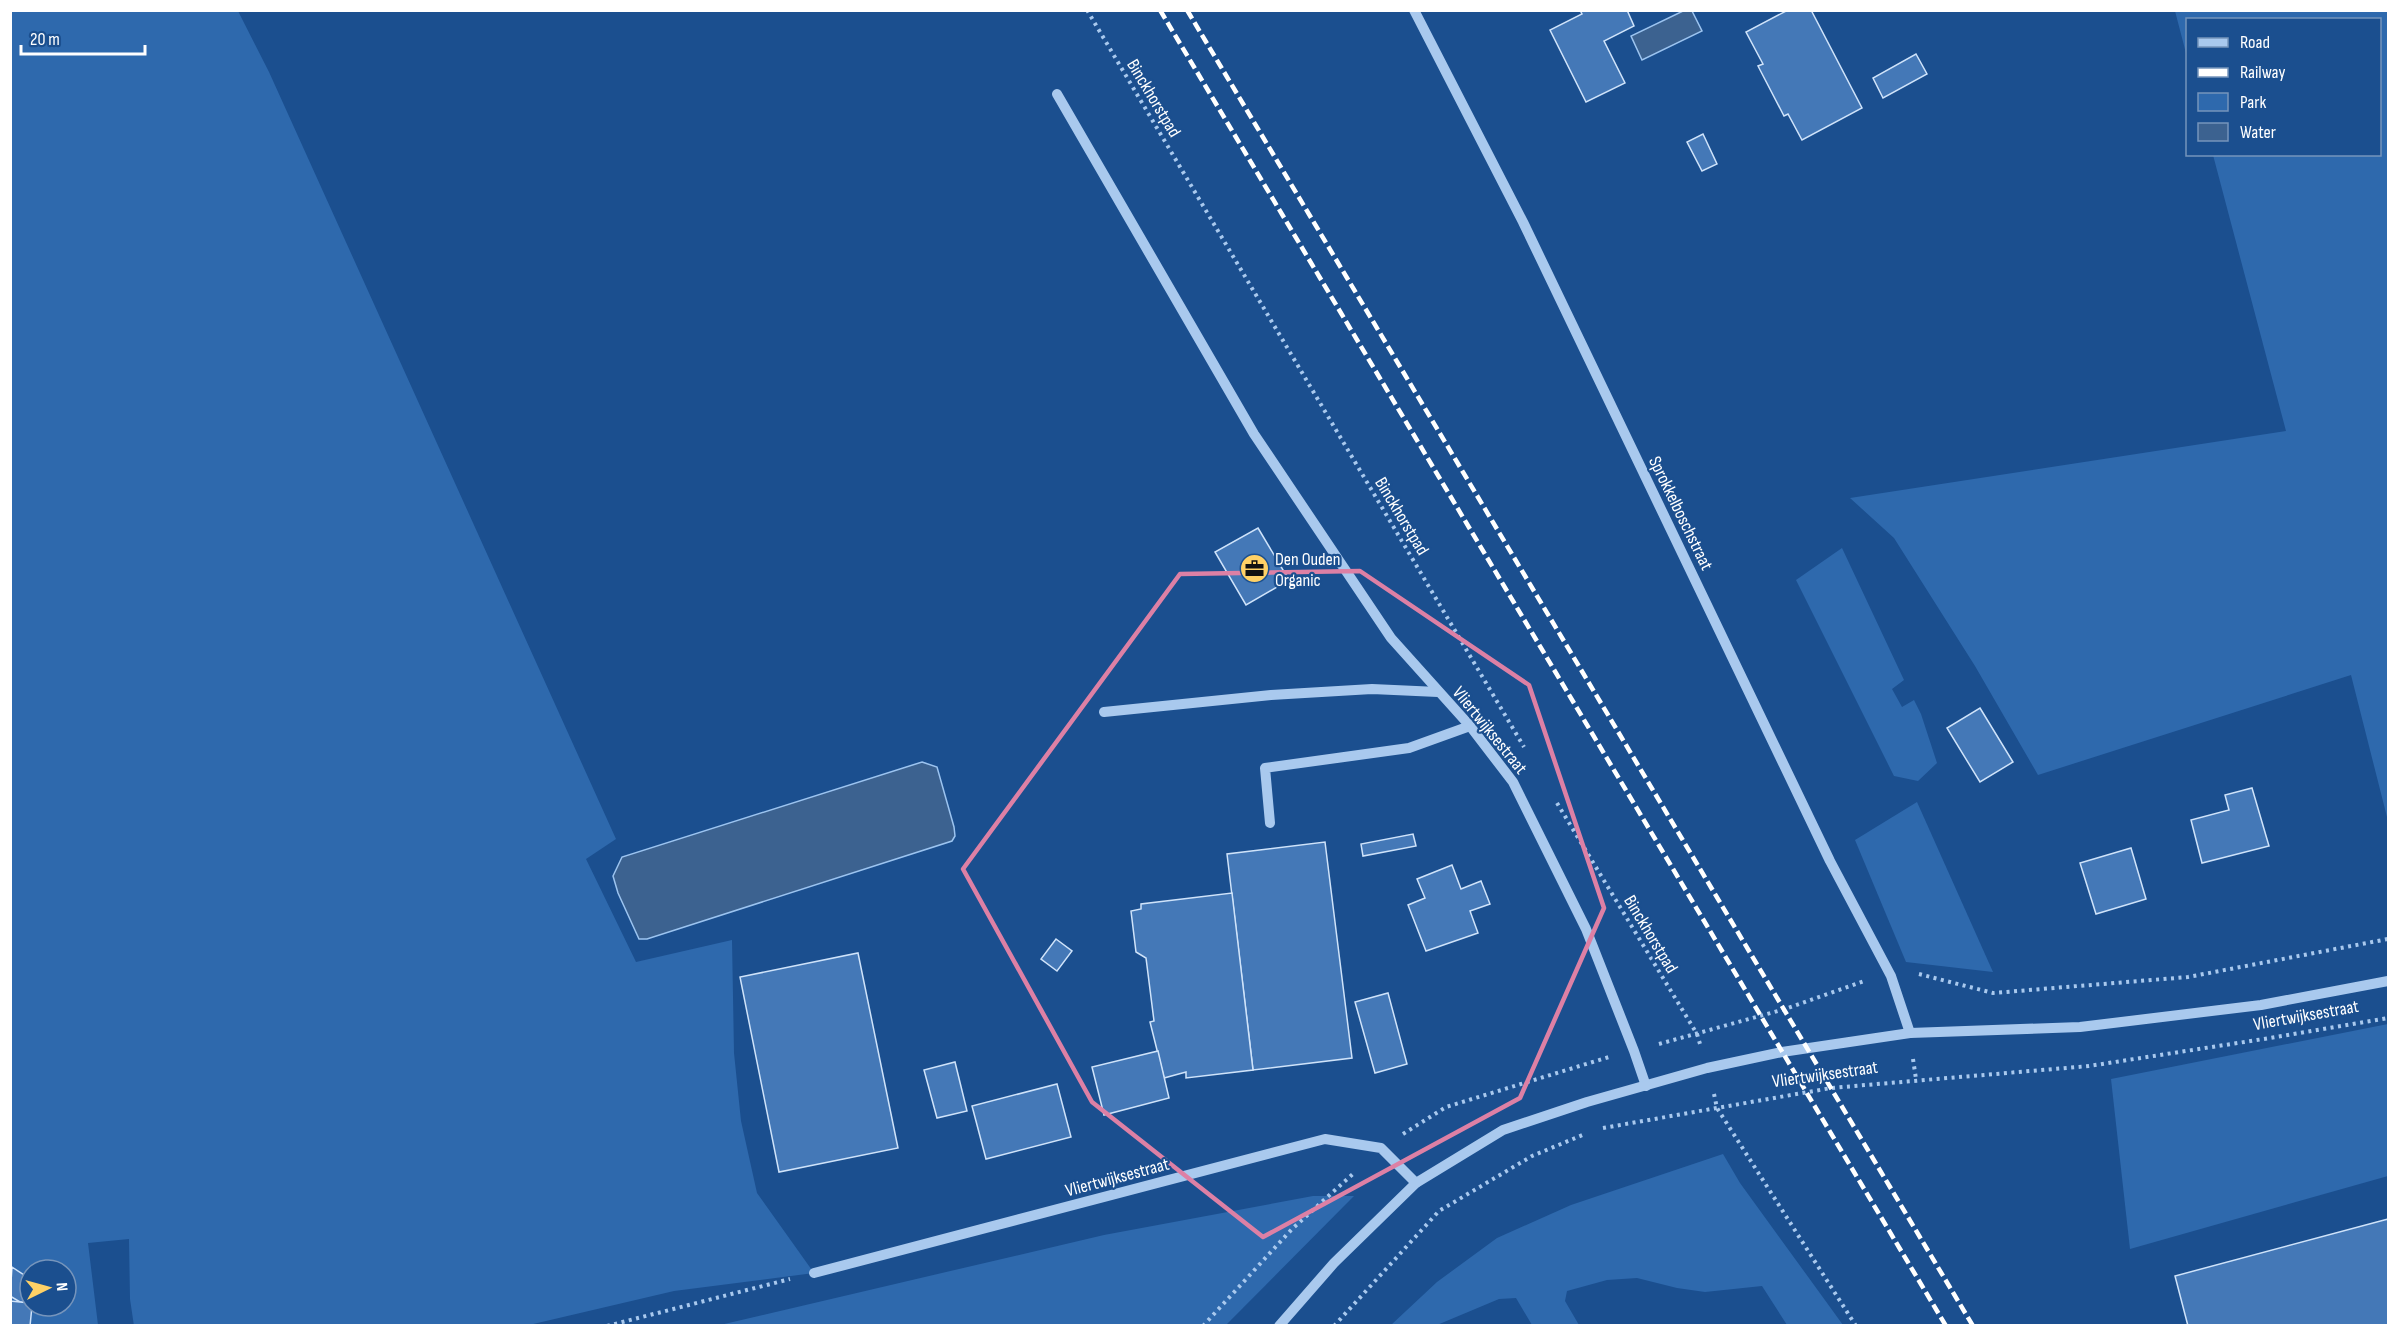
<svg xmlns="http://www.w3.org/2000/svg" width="2399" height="1336" viewBox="0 0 2399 1336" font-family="'Sofia Sans Condensed',sans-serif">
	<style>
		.green { fill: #2e69ad; fill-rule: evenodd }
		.water { fill: #3c6290; stroke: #9cc4f0; stroke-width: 1.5 }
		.building { fill: #4478b7; stroke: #cfe3fa; stroke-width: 1.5 }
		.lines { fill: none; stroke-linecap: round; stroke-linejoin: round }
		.path { stroke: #a9c9ee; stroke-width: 4; stroke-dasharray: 3 4.5; stroke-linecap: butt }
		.minor { stroke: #a9c9ee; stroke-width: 10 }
		.rail { stroke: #fff; stroke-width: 4.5; stroke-dasharray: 10 4.5; stroke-linecap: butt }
		.marked { fill: none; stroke: #dd80a5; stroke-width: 4.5; stroke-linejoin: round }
		.labels { text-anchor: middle; stroke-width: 4.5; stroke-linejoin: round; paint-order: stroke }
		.street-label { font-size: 18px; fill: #fff; stroke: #1b4f8f }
		.poi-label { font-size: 18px; fill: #fff; stroke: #1b4f8f; text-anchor: start }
	</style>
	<rect width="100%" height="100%" fill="#1b4f8f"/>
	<g class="green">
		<path d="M10,11H238L269,72L616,839L586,859L636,962L732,940L734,1053L741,1121L757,1193L814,1273L674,1291L529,1325L134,1326L130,1299L129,1239L88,1243L98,1325H11ZM30,1270H66V1306H30Z"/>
		<path d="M2175,11H2388V821L2351,675L2038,775L1975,666L1894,538L1850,498L2286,431L2213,155L2380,154V20H2188L2187,57Z"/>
		<path d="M1842,548L1904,680L1892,689L1902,707L1914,700L1921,714L1937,763L1918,781L1894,776L1796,580Z"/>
		<path d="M1917,802L1993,972L1906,962L1855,840Z"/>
		<path d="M2388,1024V1176L2130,1249L2111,1079Z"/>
		<path d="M1723,1154L1740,1183L1843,1325H1787L1762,1286L1705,1292L1677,1288L1637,1278L1607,1280L1567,1291L1565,1301L1579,1325H1532L1516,1298L1499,1299L1437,1325H1391L1437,1282L1497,1238L1571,1205Z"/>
		<path d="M1313,1196H1354L1226,1325H720L1104,1235Z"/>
	</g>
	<g class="water">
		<path d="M1683,11H1692L1702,31L1642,60L1631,36Z"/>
		<path d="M922,762L937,767L954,827L955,836L952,841L647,939H639L618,893L613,876L622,857Z"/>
	</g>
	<g class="building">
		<path d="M1580,10H1627L1634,26L1604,41L1625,83L1586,102L1550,30L1582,14Z"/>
		<path d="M1788,10H1811L1862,108L1802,140L1788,114L1784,116L1758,66L1763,64L1746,32Z"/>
		<path d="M1916,54L1927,74L1883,98L1873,78Z"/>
		<path d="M1703,134L1717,164L1702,171L1687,142Z"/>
		<path d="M1258,528L1289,580L1246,605L1215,552Z"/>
		<path d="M1980,708L2013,762L1980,782L1947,728Z"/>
		<path d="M2252,788L2269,846L2202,863L2191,820L2229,810L2225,795Z"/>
		<path d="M1413,834L1416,846L1363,856L1361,844Z"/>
		<path d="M1325,842L1352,1058L1253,1070L1227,854Z"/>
		<path d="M2131,848L2146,899L2096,914L2080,863Z"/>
		<path d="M1452,865L1461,889L1481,881L1490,904L1470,911L1478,933L1426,951L1408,905L1425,898L1417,879Z"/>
		<path d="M1232,893L1253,1070L1186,1078V1072L1164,1078L1150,1022L1154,1021L1146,958L1136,952L1131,911L1141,909V904Z"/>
		<path d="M1056,939L1072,951L1057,971L1041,959Z"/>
		<path d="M858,953L898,1148L779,1172L740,977Z"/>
		<path d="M1388,993L1407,1064L1375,1073L1355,1002Z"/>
		<path d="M1158,1051L1169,1098L1104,1115L1092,1067Z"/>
		<path d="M955,1062L967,1111L937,1118L924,1070Z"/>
		<path d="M1057,1084L1071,1137L986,1159L972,1106Z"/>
		<path d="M2388,1219V1326H2188L2175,1276Z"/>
		<path d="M12,1267L30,1279V1300L28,1303L20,1302L10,1296Z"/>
		<path d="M10,1301L30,1303L32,1306L30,1326H10Z"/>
	</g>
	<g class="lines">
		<g class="path">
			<path d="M1087,10L1524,747"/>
			<path d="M1557,803L1697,1034L1700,1044"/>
			<path d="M1919,974L1993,993L2188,977L2388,939"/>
			<path d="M1659,1044L1785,1009L1864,981"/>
			<path d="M1913,1059L1916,1079"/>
			<path d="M1714,1094L1717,1108L1856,1326"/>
			<path d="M1603,1128L1831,1088L2089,1066L2270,1038L2388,1018"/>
			<path d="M1403,1134L1446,1107L1609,1057"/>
			<path d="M607,1326L790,1279"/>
			<path d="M1203,1326L1292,1229L1355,1172"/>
			<path d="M1334,1326L1439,1211L1532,1156L1585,1134"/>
		</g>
		<g class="minor">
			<path d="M1414,10L1523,222L1830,861L1891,976L1910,1033"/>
			<path d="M1057,94L1254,434L1391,638L1470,726L1513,782L1586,929L1634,1051L1646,1086"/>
			<path d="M1104,712L1271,695L1372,689L1438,692"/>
			<path d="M1270,823L1265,768L1409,748L1470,726"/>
			<path d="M814,1273L1325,1139L1381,1148L1416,1183"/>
			<path d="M1279,1326L1334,1263L1416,1183L1503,1130L1587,1102L1707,1068L1782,1052L1910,1033L2080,1027L2261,1005L2388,981"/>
		</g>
		<g class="rail">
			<path d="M1160,10L1946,1326"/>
			<path d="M1187,10L1973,1326"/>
		</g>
	</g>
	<path class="marked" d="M1360,571L1529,685L1604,908L1520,1098L1263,1237L1092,1102L963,869L1180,574Z"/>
	<defs>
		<symbol id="office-disc" viewBox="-11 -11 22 22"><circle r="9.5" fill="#ffd166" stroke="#1b4f8f"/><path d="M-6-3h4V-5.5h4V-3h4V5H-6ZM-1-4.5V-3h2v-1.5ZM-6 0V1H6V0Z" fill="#111"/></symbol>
	</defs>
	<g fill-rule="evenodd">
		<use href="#office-disc" x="1238" y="552" width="33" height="33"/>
	</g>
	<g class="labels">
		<g class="street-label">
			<text transform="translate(1154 98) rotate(59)" y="6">Binckhorstpad</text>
			<text transform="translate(1681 513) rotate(64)" y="6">Sprokkelboschstraat</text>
			<text transform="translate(1402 516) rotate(59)" y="6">Binckhorstpad</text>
			<text transform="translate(1490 730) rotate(51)" y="6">Vliertwijksestraat</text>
			<text transform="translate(1651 934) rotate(59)" y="6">Binckhorstpad</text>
			<text transform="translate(2306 1015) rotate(-10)" y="6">Vliertwijksestraat</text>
			<text transform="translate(1825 1074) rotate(-8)" y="6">Vliertwijksestraat</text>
			<text transform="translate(1117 1177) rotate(-15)" y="6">Vliertwijksestraat</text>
		</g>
		<g class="poi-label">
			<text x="1275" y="565">Den Ouden<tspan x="1275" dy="21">Organic</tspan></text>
		</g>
	</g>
	<rect width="2399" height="1336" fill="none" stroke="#ffffff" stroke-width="24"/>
	<rect x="2186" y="18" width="195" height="138" fill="#1b4f8f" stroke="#7695bc" stroke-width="1.5"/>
	<rect x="2198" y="38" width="30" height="9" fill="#a9c9ee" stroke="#7695bc" stroke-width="1.5"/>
	<text x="2240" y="48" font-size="18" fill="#ffffff">Road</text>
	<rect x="2198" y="68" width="30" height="9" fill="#ffffff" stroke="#7695bc" stroke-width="1.5"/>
	<text x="2240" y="78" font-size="18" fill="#ffffff">Railway</text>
	<rect x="2198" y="93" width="30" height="18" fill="#2e69ad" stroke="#7695bc" stroke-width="1.5"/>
	<text x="2240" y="108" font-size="18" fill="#ffffff">Park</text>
	<rect x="2198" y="123" width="30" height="18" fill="#3c6290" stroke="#7695bc" stroke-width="1.5"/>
	<text x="2240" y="138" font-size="18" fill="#ffffff">Water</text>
	<g transform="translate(48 1288) rotate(85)"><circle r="28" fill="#1b4f8f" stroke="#7695bc" stroke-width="1.5"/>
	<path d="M0-4.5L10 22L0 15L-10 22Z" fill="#ffd166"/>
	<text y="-9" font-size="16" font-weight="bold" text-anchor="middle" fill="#ffffff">N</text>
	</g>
	<path d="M21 45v9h124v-9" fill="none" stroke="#ffffff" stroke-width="3"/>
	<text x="30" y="45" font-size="18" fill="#ffffff" stroke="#1b4f8f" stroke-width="4.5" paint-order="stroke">20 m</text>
</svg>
